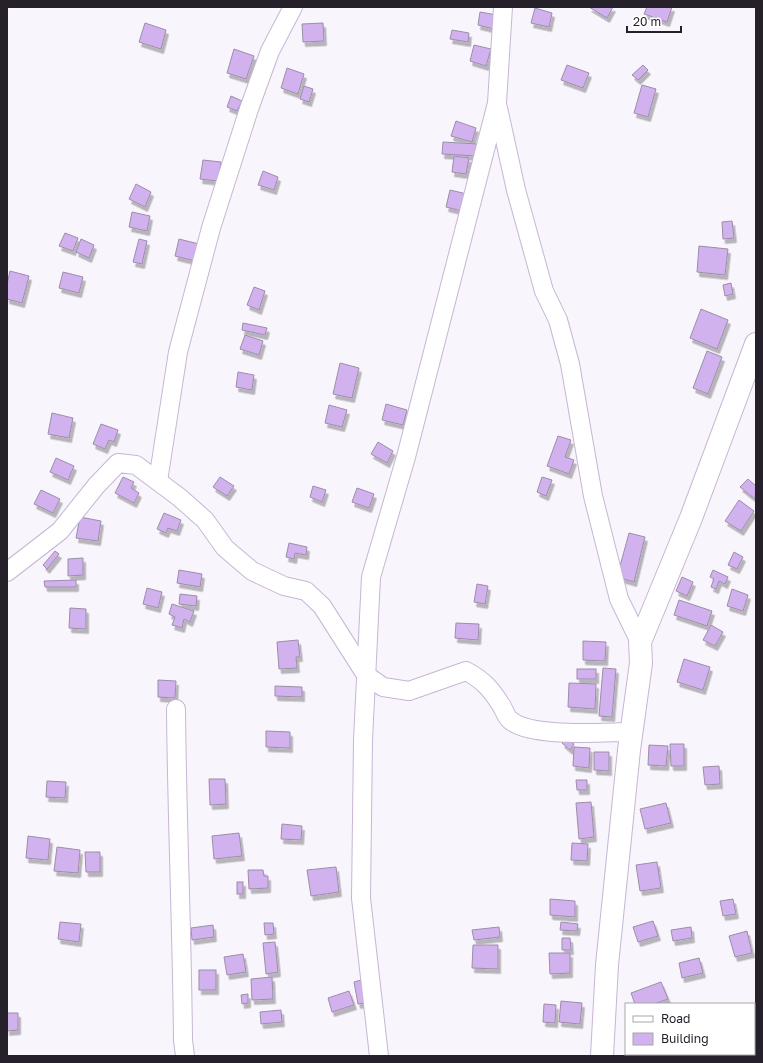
<svg xmlns="http://www.w3.org/2000/svg" width="763" height="1063" viewBox="0 0 763 1063" font-family="'Golos Text',sans-serif">
	<style>
		.building { fill: #d2b1ef; stroke: #9c8daa; filter: url(#shadow) }
		.lines { fill: none; stroke-linecap: round; stroke-linejoin: round }
		.street-casing { stroke: #c6b6d4; stroke-width: 20 }
		.secondary-casing { stroke: #c6b6d4; stroke-width: 24 }
		.street { stroke: #fff; stroke-width: 18 }
		.secondary { stroke: #fff; stroke-width: 22 }
	</style>
	<defs>
		<filter id="shadow"><feDropShadow dx="2.5" dy="4.5" stdDeviation="0" flood-color="#0004"/></filter>
	</defs>
	<rect width="100%" height="100%" fill="#f9f5fc"/>
	<g class="building">
		<path d="M589,7H613L607,18Z"/>
		<path d="M647,7H672L667,22L644,14Z"/>
		<path d="M535,8L552,13L549,27L531,23Z"/>
		<path d="M480,12L497,15L494,29L478,25Z"/>
		<path d="M145,23L166,30L161,49L139,42Z"/>
		<path d="M323,23L324,41L303,42L302,24Z"/>
		<path d="M452,30L469,33L468,42L450,39Z"/>
		<path d="M474,45L491,49L486,66L470,61Z"/>
		<path d="M234,49L254,56L246,79L227,73Z"/>
		<path d="M567,65L589,73L583,88L561,80Z"/>
		<path d="M643,65L648,70L638,80L632,75Z"/>
		<path d="M287,68L304,74L298,94L281,88Z"/>
		<path d="M642,85L656,89L648,117L634,113Z"/>
		<path d="M304,86L313,89L309,102L300,99Z"/>
		<path d="M231,96L242,101L237,111L227,107Z"/>
		<path d="M456,121L476,128L472,142L451,136Z"/>
		<path d="M443,142L478,144L477,156L442,154Z"/>
		<path d="M454,156L469,158L466,174L452,172Z"/>
		<path d="M203,160L221,162L218,181L200,179Z"/>
		<path d="M263,171L278,177L274,190L258,185Z"/>
		<path d="M136,184L151,192L145,207L129,199Z"/>
		<path d="M450,190L467,194L462,211L446,207Z"/>
		<path d="M132,212L150,216L147,231L129,227Z"/>
		<path d="M732,221L734,238L723,239L722,222Z"/>
		<path d="M65,233L78,238L73,251L59,246Z"/>
		<path d="M81,239L94,245L89,258L76,252Z"/>
		<path d="M139,239L147,241L142,264L133,262Z"/>
		<path d="M179,239L199,244L195,261L175,256Z"/>
		<path d="M699,246L728,249L725,275L697,272Z"/>
		<path d="M10,271L29,276L22,303L7,299V284Z"/>
		<path d="M63,272L83,277L79,293L59,288Z"/>
		<path d="M731,283L733,294L725,296L723,285Z"/>
		<path d="M254,287L265,291L259,310L247,305Z"/>
		<path d="M701,309L728,320L717,349L690,338Z"/>
		<path d="M243,323L267,328L265,335L242,330Z"/>
		<path d="M245,335L263,341L259,355L240,349Z"/>
		<path d="M707,351L722,357L708,394L693,388Z"/>
		<path d="M340,363L359,368L352,398L333,394Z"/>
		<path d="M238,372L254,375L252,390L236,387Z"/>
		<path d="M386,404L407,410L403,425L382,420Z"/>
		<path d="M329,405L347,410L342,427L325,423Z"/>
		<path d="M52,413L73,418L69,438L48,434Z"/>
		<path d="M101,424L118,430L114,442L109,440L105,449L93,444Z"/>
		<path d="M558,436L571,440L565,457L574,460L569,474L547,466Z"/>
		<path d="M378,442L393,451L387,463L371,454Z"/>
		<path d="M56,458L74,466L68,480L50,472Z"/>
		<path d="M123,477L134,482L131,488L139,493L134,503L115,493Z"/>
		<path d="M220,477L234,486L227,496L213,487Z"/>
		<path d="M542,477L552,480L546,496L537,492Z"/>
		<path d="M748,479L756,486L755,499L740,487Z"/>
		<path d="M313,486L326,490L322,502L310,497Z"/>
		<path d="M357,488L374,494L369,508L352,502Z"/>
		<path d="M41,490L60,499L53,513L34,504Z"/>
		<path d="M739,500L754,511L741,531L725,521Z"/>
		<path d="M164,513L181,520L177,531L168,528L166,533L157,529Z"/>
		<path d="M80,517L101,521L98,541L76,538Z"/>
		<path d="M629,533L645,537L634,582L617,577Z"/>
		<path d="M289,543L307,547L306,555L295,553L294,559L286,557Z"/>
		<path d="M55,551L59,554L47,569L43,565Z"/>
		<path d="M734,552L743,557L737,569L728,565Z"/>
		<path d="M83,558V575L68,576V559Z"/>
		<path d="M179,570L202,574L200,587L177,583Z"/>
		<path d="M713,570L728,577L725,584L719,581L716,589L711,587L714,579L710,577Z"/>
		<path d="M682,577L693,582L687,596L676,591Z"/>
		<path d="M76,580V587H45L44,581Z"/>
		<path d="M477,584L488,586L485,604L474,602Z"/>
		<path d="M147,588L162,592L158,608L143,604Z"/>
		<path d="M732,589L748,595L743,611L727,606Z"/>
		<path d="M180,594L197,596L196,606L179,604Z"/>
		<path d="M679,600L712,611L707,626L674,615Z"/>
		<path d="M172,604L194,611L190,622L184,619L182,628L172,625L175,617L169,614Z"/>
		<path d="M70,608L86,609V629L69,628Z"/>
		<path d="M456,623L479,624L478,640L455,638Z"/>
		<path d="M711,625L723,632L715,646L703,640Z"/>
		<path d="M298,640L300,657H296L297,668L279,669L277,642Z"/>
		<path d="M583,641L606,642L605,661L583,660Z"/>
		<path d="M684,659L710,667L703,690L677,682Z"/>
		<path d="M603,668L616,669L612,717L599,716Z"/>
		<rect x="577" y="669" width="19" height="10"/>
		<path d="M158,680L176,681L175,698L158,697Z"/>
		<path d="M569,683L596,684L595,709L568,707Z"/>
		<path d="M275,686L302,687V697L275,696Z"/>
		<path d="M266,731L290,732V748L266,747Z"/>
		<path d="M566,738L574,744L570,750L562,743Z"/>
		<path d="M670,744H684V766H671Z"/>
		<path d="M649,745L668,746L666,766L648,765Z"/>
		<path d="M574,747L590,748L589,768L573,766Z"/>
		<path d="M594,752H609V771L594,770Z"/>
		<path d="M719,766L720,784L705,785L703,767Z"/>
		<path d="M209,779H225L226,804L210,805Z"/>
		<path d="M576,780H587V790H577Z"/>
		<path d="M47,781L66,782L65,798L46,797Z"/>
		<path d="M591,802L594,837L579,839L576,803Z"/>
		<path d="M666,803L671,823L645,829L640,809Z"/>
		<path d="M282,824L302,826L301,840L281,839Z"/>
		<path d="M239,833L242,856L214,859L212,836Z"/>
		<path d="M28,836L50,839L48,860L26,858Z"/>
		<path d="M572,843L588,844L587,861L571,860Z"/>
		<path d="M57,847L80,850L78,873L54,871Z"/>
		<path d="M85,852H100V872H86Z"/>
		<path d="M657,862L661,888L640,891L636,865Z"/>
		<path d="M336,867L339,892L311,896L307,870Z"/>
		<path d="M248,870H263L264,876H268V888L249,889Z"/>
		<rect x="237" y="882" width="6" height="12"/>
		<path d="M550,899L575,901V917L550,915Z"/>
		<path d="M733,899L736,914L723,916L720,901Z"/>
		<path d="M653,921L658,936L638,942L633,927Z"/>
		<path d="M60,922L81,924L79,942L58,939Z"/>
		<path d="M561,922L578,924L577,931L560,930Z"/>
		<path d="M264,923H273L274,934L265,935Z"/>
		<path d="M213,925L214,937L192,940L191,928Z"/>
		<path d="M499,927L500,937L474,940L472,930Z"/>
		<path d="M691,927L692,938L673,941L671,930Z"/>
		<path d="M747,931L752,953L735,957L729,936Z"/>
		<path d="M562,938H570L571,950H562Z"/>
		<path d="M275,942L278,972L266,974L263,943Z"/>
		<path d="M473,945H498V969L472,968Z"/>
		<path d="M549,953H570V973L550,974Z"/>
		<path d="M243,954L246,972L227,975L224,957Z"/>
		<path d="M699,958L703,973L682,978L679,963Z"/>
		<rect x="199" y="970" width="17" height="20"/>
		<path d="M272,977L273,999L252,1000L251,979Z"/>
		<path d="M361,980L366,1003L358,1004L354,982Z"/>
		<path d="M661,982L668,999L654,1004H635L631,993Z"/>
		<path d="M349,991L354,1005L332,1012L328,998Z"/>
		<path d="M248,994V1003L242,1004L241,995Z"/>
		<path d="M561,1001L582,1003L580,1024L559,1022Z"/>
		<path d="M544,1004L556,1005L555,1023L543,1022Z"/>
		<path d="M281,1010L282,1022L261,1024L260,1012Z"/>
		<path d="M7,1013H18V1030L7,1031Z"/>
	</g>
	<g class="lines">
		<defs>
			<g id="street">
				<path d="M498,108L516,190L544,291L558,320L570,364L593,496L619,599L640,642"/>
				<path d="M158,481L178,352L211,228L249,109L270,51L293,7"/>
				<path d="M7,572L60,531L96,486L118,463L136,465L179,497L205,520L225,548L252,571L284,586L306,591L322,606L366,675L383,687L409,691L466,671C483,680 491,689 501,705C504,709 506,717 510,720C530,738 604,732 631,732"/>
				<path d="M176,709C177,820 182,930 183,1040L185,1056"/>
				<path d="M379,1056L361,898L363,740L371,577L406,457L497,103L503,7"/>
			</g>
			<path id="secondary" d="M602,1056L607,965L629,750L641,663L640,642L691,518L756,344"/>
		</defs>
		<use href="#street" class="street-casing"/>
		<use href="#secondary" class="secondary-casing"/>
		<use href="#street" class="street"/>
		<use href="#secondary" class="secondary"/>
	</g>
	<rect width="763" height="1063" fill="none" stroke="#26202b" stroke-width="16"/>
	<rect x="625" y="1003" width="130" height="52" fill="#ffffff" stroke="#a8a6aa"/>
	<rect x="633" y="1016" width="20" height="6" fill="#ffffff" stroke="#a8a6aa"/>
	<text x="661" y="1023" font-size="12" fill="#26202b">Road</text>
	<rect x="633" y="1033" width="20" height="12" fill="#d2b1ef" stroke="#a8a6aa"/>
	<text x="661" y="1043" font-size="12" fill="#26202b">Building</text>
	<path d="M627 26v6h54v-6" fill="none" stroke="#26202b" stroke-width="2"/>
	<text x="633" y="26" font-size="12" fill="#26202b" stroke="#ffffff" stroke-width="3" paint-order="stroke">20 m</text>
</svg>
